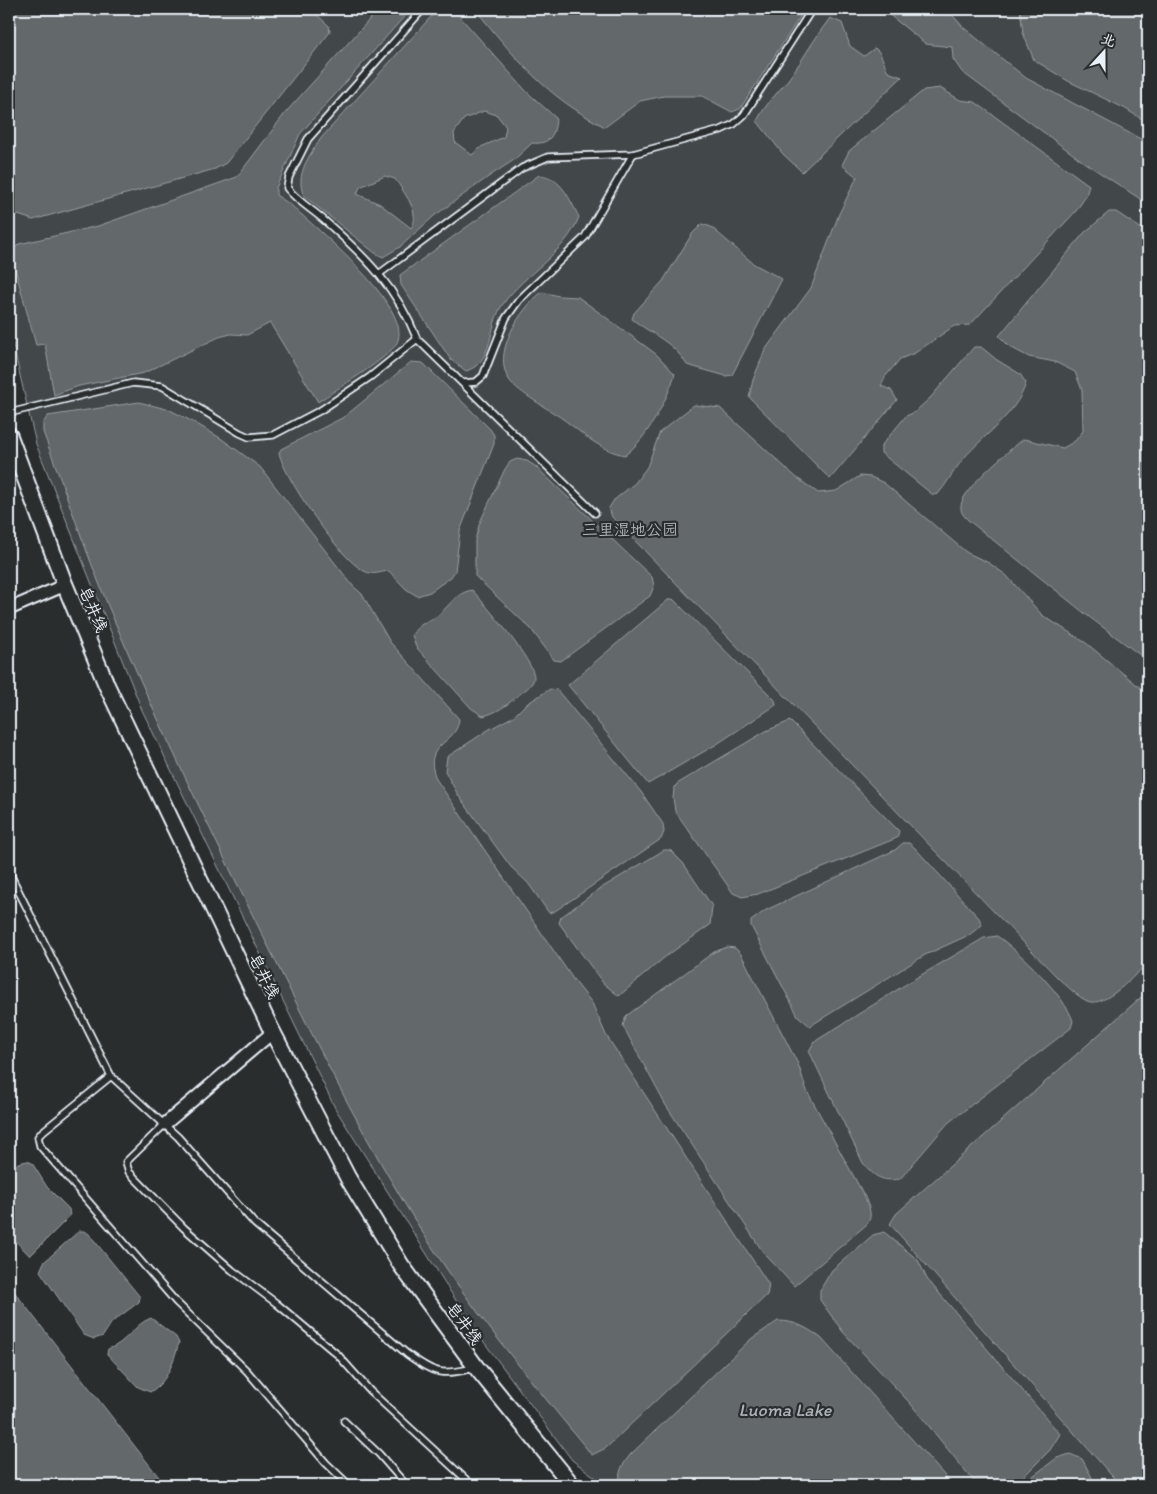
<svg xmlns="http://www.w3.org/2000/svg" width="1157" height="1494" viewBox="0 0 1157 1494" font-family="Itim,'LXGW WenKai TC',sans-serif">
	<style>
		.green { fill: #424648; stroke: #959ca0 }
		.water { fill: #63686b; stroke: #989fa3; fill-rule: evenodd }
		.lines { fill: none; stroke-linecap: round; stroke-linejoin: round }
		.service-casing { stroke: #e8f1f8; stroke-width: 9 }
		.minor-casing { stroke: #e8f1f8; stroke-width: 15 }
		.tertiary-casing { stroke: #e8f1f8; stroke-width: 19 }
		.service { stroke: #2a2d2e; stroke-width: 5.5 }
		.minor { stroke: #2a2d2e; stroke-width: 11 }
		.tertiary { stroke: #2a2d2e; stroke-width: 15 }
		.labels { text-anchor: middle; stroke-width: 4.5; stroke-linejoin: round; paint-order: stroke }
		.park-label { font-size: 16px; fill: #aeb5ba; stroke: #2a2d2e }
		.street-label { font-size: 16px; fill: #e8f1f8; stroke: #2a2d2e }
		.water-label { font-size: 18px; font-style: italic; fill: #acb3b9; stroke: #2a2d2e }
	</style>
	<rect width="100%" height="100%" fill="#2a2d2e"/>
	<filter id="ink" filterUnits="userSpaceOnUse"><feTurbulence type="fractalNoise" baseFrequency=".02" numOctaves="2"/><feDisplacementMap in="SourceGraphic" scale="10" xChannelSelector="R" yChannelSelector="G"/><feConvolveMatrix kernelMatrix="1 2 1 2 8 2 1 2 1" color-interpolation-filters="sRGB"/></filter>
	<g filter="url(#ink)">
		<path class="green" d="M9,9H1148V1485H931L633,1481L606,1485L572,1460L472,1326L335,1108L142,710L36,444L9,328Z"/>
		<g class="water">
			<path d="M9,9H311L329,26L330,32L226,163L215,169L33,220L9,212Z"/>
			<path d="M379,9H411L300,134L276,188V195L291,205C314,227 421,313 395,346C381,363 338,388 318,402L270,323L247,335L231,334L219,337L144,373L79,386L54,395L45,344L36,345L14,265V249L19,244L98,226L237,177L286,112Z"/>
			<path d="M438,9H453L527,92L556,118C555,135 550,145 532,143L514,160L491,175L434,216L400,247L383,257L375,253L304,196C294,175 310,154 322,137ZM484,111L497,115L506,127L504,137L481,147L472,155L455,142L454,133L464,119ZM385,176L395,179C403,191 422,214 411,228L380,204L357,194L360,187Z"/>
			<path d="M475,9H805L740,109L732,112L702,96H664L640,101L605,127C545,96 516,59 475,9Z"/>
			<path d="M882,9H947L964,28L1026,78L1148,143V204L1085,163L962,72L953,59L952,47L926,44Z"/>
			<path d="M1020,9H1148V123L1124,108L1068,81L1034,60L1023,33Z"/>
			<path d="M830,18L842,23L850,46L864,56L875,48L880,53L888,72L902,77L802,172L783,154L757,121C765,104 779,92 790,77C804,58 815,37 830,18Z"/>
			<path d="M940,88L960,100L975,102L1089,185L1086,196L1076,211L970,325L954,326L915,353L900,359L885,377L881,386L891,390L897,400L830,479L749,397L753,380L765,350L811,288L839,214L857,177L842,165L849,151L924,90Z"/>
			<path d="M539,175C561,176 570,200 579,217C566,253 525,273 503,304C488,325 494,363 466,371L451,360L401,285L400,275Z"/>
			<path d="M1109,212H1116L1148,233V661L1088,616L968,520C964,516 960,512 961,506C961,490 1010,449 1024,439L1063,448L1075,441L1083,431L1082,390L1075,372L1055,362L1029,357L1010,347L999,336L1084,233Z"/>
			<path d="M702,224L711,227L754,264L782,279L732,375L726,376L687,365C674,342 652,335 632,319L634,313L663,281L692,234Z"/>
			<path d="M542,292L559,296L578,297L656,354L675,374C667,400 647,439 625,455C601,451 582,433 563,419C550,410 518,392 510,381C490,355 520,309 542,292Z"/>
			<path d="M974,347H981L997,360L1020,374L1026,383C1016,416 980,437 960,463C952,473 947,484 938,494L933,495L881,453V446L906,416L915,412L931,397Z"/>
			<path d="M411,362L423,363L490,429L494,435V444L460,531L455,571L451,577L430,592L417,596L406,589L389,571C379,572 374,576 364,571C340,559 285,479 279,453L281,449L344,417Z"/>
			<path d="M139,402L170,410L197,424L222,439L260,467L353,586L362,594L390,642L459,719C457,746 421,741 436,779L573,979L592,1003L606,1035L769,1285L767,1295L606,1448L592,1455C535,1386 477,1317 428,1241C368,1148 318,1047 269,948C213,836 157,723 109,608C85,550 65,490 43,432V423L48,416Z"/>
			<path d="M694,405L720,408L797,478L818,493L836,491L860,476L871,477L884,483L966,552L989,563L1006,575L1042,615L1086,643L1148,694V963C1135,974 1105,1009 1087,1001C1077,996 1067,986 1059,979L612,517L609,508L614,500L635,483L647,467L660,432Z"/>
			<path d="M517,459L527,461L535,466L652,577L654,586L650,596L561,661L554,660L531,629L475,576V540L480,522L505,469L510,462Z"/>
			<path d="M472,590C484,603 536,663 534,678C533,686 522,692 516,697C506,706 496,713 483,716L471,708L416,647L412,635C418,624 427,622 437,616C449,607 455,593 472,590Z"/>
			<path d="M673,599L775,700L776,705L717,744L648,784L568,685L668,600Z"/>
			<path d="M550,689L557,690L641,792L663,824L664,832L661,839L555,911L549,913L528,883L511,867L458,795L445,771L447,757L488,730L514,716L525,705Z"/>
			<path d="M790,721L899,831L897,838L758,894L742,897L733,893L675,811L673,798L674,789L677,784L766,731Z"/>
			<path d="M903,843H909L915,848L979,918L982,925L969,935L925,955L810,1026L798,1016L751,926V921L766,910L895,850Z"/>
			<path d="M664,850H670L683,863L712,906L710,925L665,957L619,996L603,983L559,923L561,917L598,890Z"/>
			<path d="M997,936C1018,950 1066,997 1073,1021L1071,1028L948,1123L900,1179C881,1182 875,1177 863,1163L809,1051L814,1042L916,978L984,938Z"/>
			<path d="M727,947L735,948L741,954L798,1064L807,1091L865,1197C869,1208 874,1216 866,1225L794,1286L763,1252L665,1104L623,1026L626,1016L714,952Z"/>
			<path d="M1148,991V1485H1120L890,1224L896,1214Z"/>
			<path d="M27,1161L32,1163L47,1187L69,1209L70,1216L30,1256L9,1234V1174L18,1163Z"/>
			<path d="M79,1231H85L89,1234L140,1297L139,1302L112,1322L103,1336L94,1339L84,1335L40,1271L44,1262Z"/>
			<path d="M884,1232L918,1260L927,1279L1060,1434L1050,1450L1015,1485H977L910,1403L843,1332L820,1300V1290L832,1270L873,1235Z"/>
			<path d="M9,1285L165,1485H9Z"/>
			<path d="M151,1318L176,1337L179,1343C173,1361 169,1381 150,1392L138,1387L107,1354L108,1349C126,1344 134,1324 151,1318Z"/>
			<path d="M778,1321C796,1321 807,1328 821,1338L953,1485H621C617,1472 622,1466 630,1455L751,1339Z"/>
			<path d="M1070,1454L1082,1459L1096,1485H1021L1057,1458Z"/>
		</g>
		<g class="lines">
			<defs>
				<g id="service">
					<path d="M423,9L308,139L289,177L287,188C297,201 313,210 325,221C366,257 397,288 417,339L595,513"/>
					<path d="M379,274L522,168L548,157L633,154L721,130L734,124L744,115L812,9"/>
					<path d="M464,383L476,382L483,376L506,318L519,300L585,237L633,154"/>
					<path d="M9,413L133,383L162,386L240,433L249,437L273,435L321,410L370,377L417,339"/>
					<path d="M9,872L111,1076L178,1137L255,1224L407,1354C435,1374 441,1376 474,1368"/>
					<path d="M111,1076L42,1132L38,1137L40,1146L176,1302L247,1371L326,1463L349,1485"/>
					<path d="M165,1124L126,1162L129,1172L184,1228L232,1270L276,1303L338,1355L370,1391L472,1485"/>
					<path d="M344,1421L379,1454L406,1485"/>
				</g>
				<g id="minor">
					<path d="M9,609L65,585"/>
					<path d="M165,1124L273,1032"/>
				</g>
				<path id="tertiary" d="M9,435L65,585L107,686L270,1027L348,1178L401,1265L476,1367L572,1485"/>
			</defs>
			<use href="#service" class="service-casing"/>
			<use href="#minor" class="minor-casing"/>
			<use href="#tertiary" class="tertiary-casing"/>
			<use href="#service" class="service"/>
			<use href="#minor" class="minor"/>
			<use href="#tertiary" class="tertiary"/>
		</g>
	</g>
	<g class="labels">
		<g class="park-label">
			<text x="630" y="535">三里湿地公园</text>
		</g>
		<g class="street-label">
			<text transform="translate(94 609) rotate(67)" y="6">皂井线</text>
			<text transform="translate(265 976) rotate(64)" y="6">皂井线</text>
			<text transform="translate(465 1323) rotate(54)" y="6">皂井线</text>
		</g>
		<g class="water-label">
			<text x="785" y="1416">Luoma Lake</text>
		</g>
	</g>
	<rect width="1157" height="1494" fill="none" stroke="#2a2d2e" stroke-width="30"/>
	<rect x="15" y="15" width="1127" height="1464" fill="none" stroke="#e8f1f8" stroke-width="2" filter="url(#ink)"/>
	<g transform="translate(1104 52) rotate(21)" stroke="#2a2d2e" stroke-width="4" paint-order="stroke">
	<path d="M0-4L9 19L0 12L-9 19Z" fill="#e8f1f8"/>
	<text y="-8" font-size="14" font-weight="bold" text-anchor="middle" fill="#e8f1f8">北</text>
	</g>
</svg>
